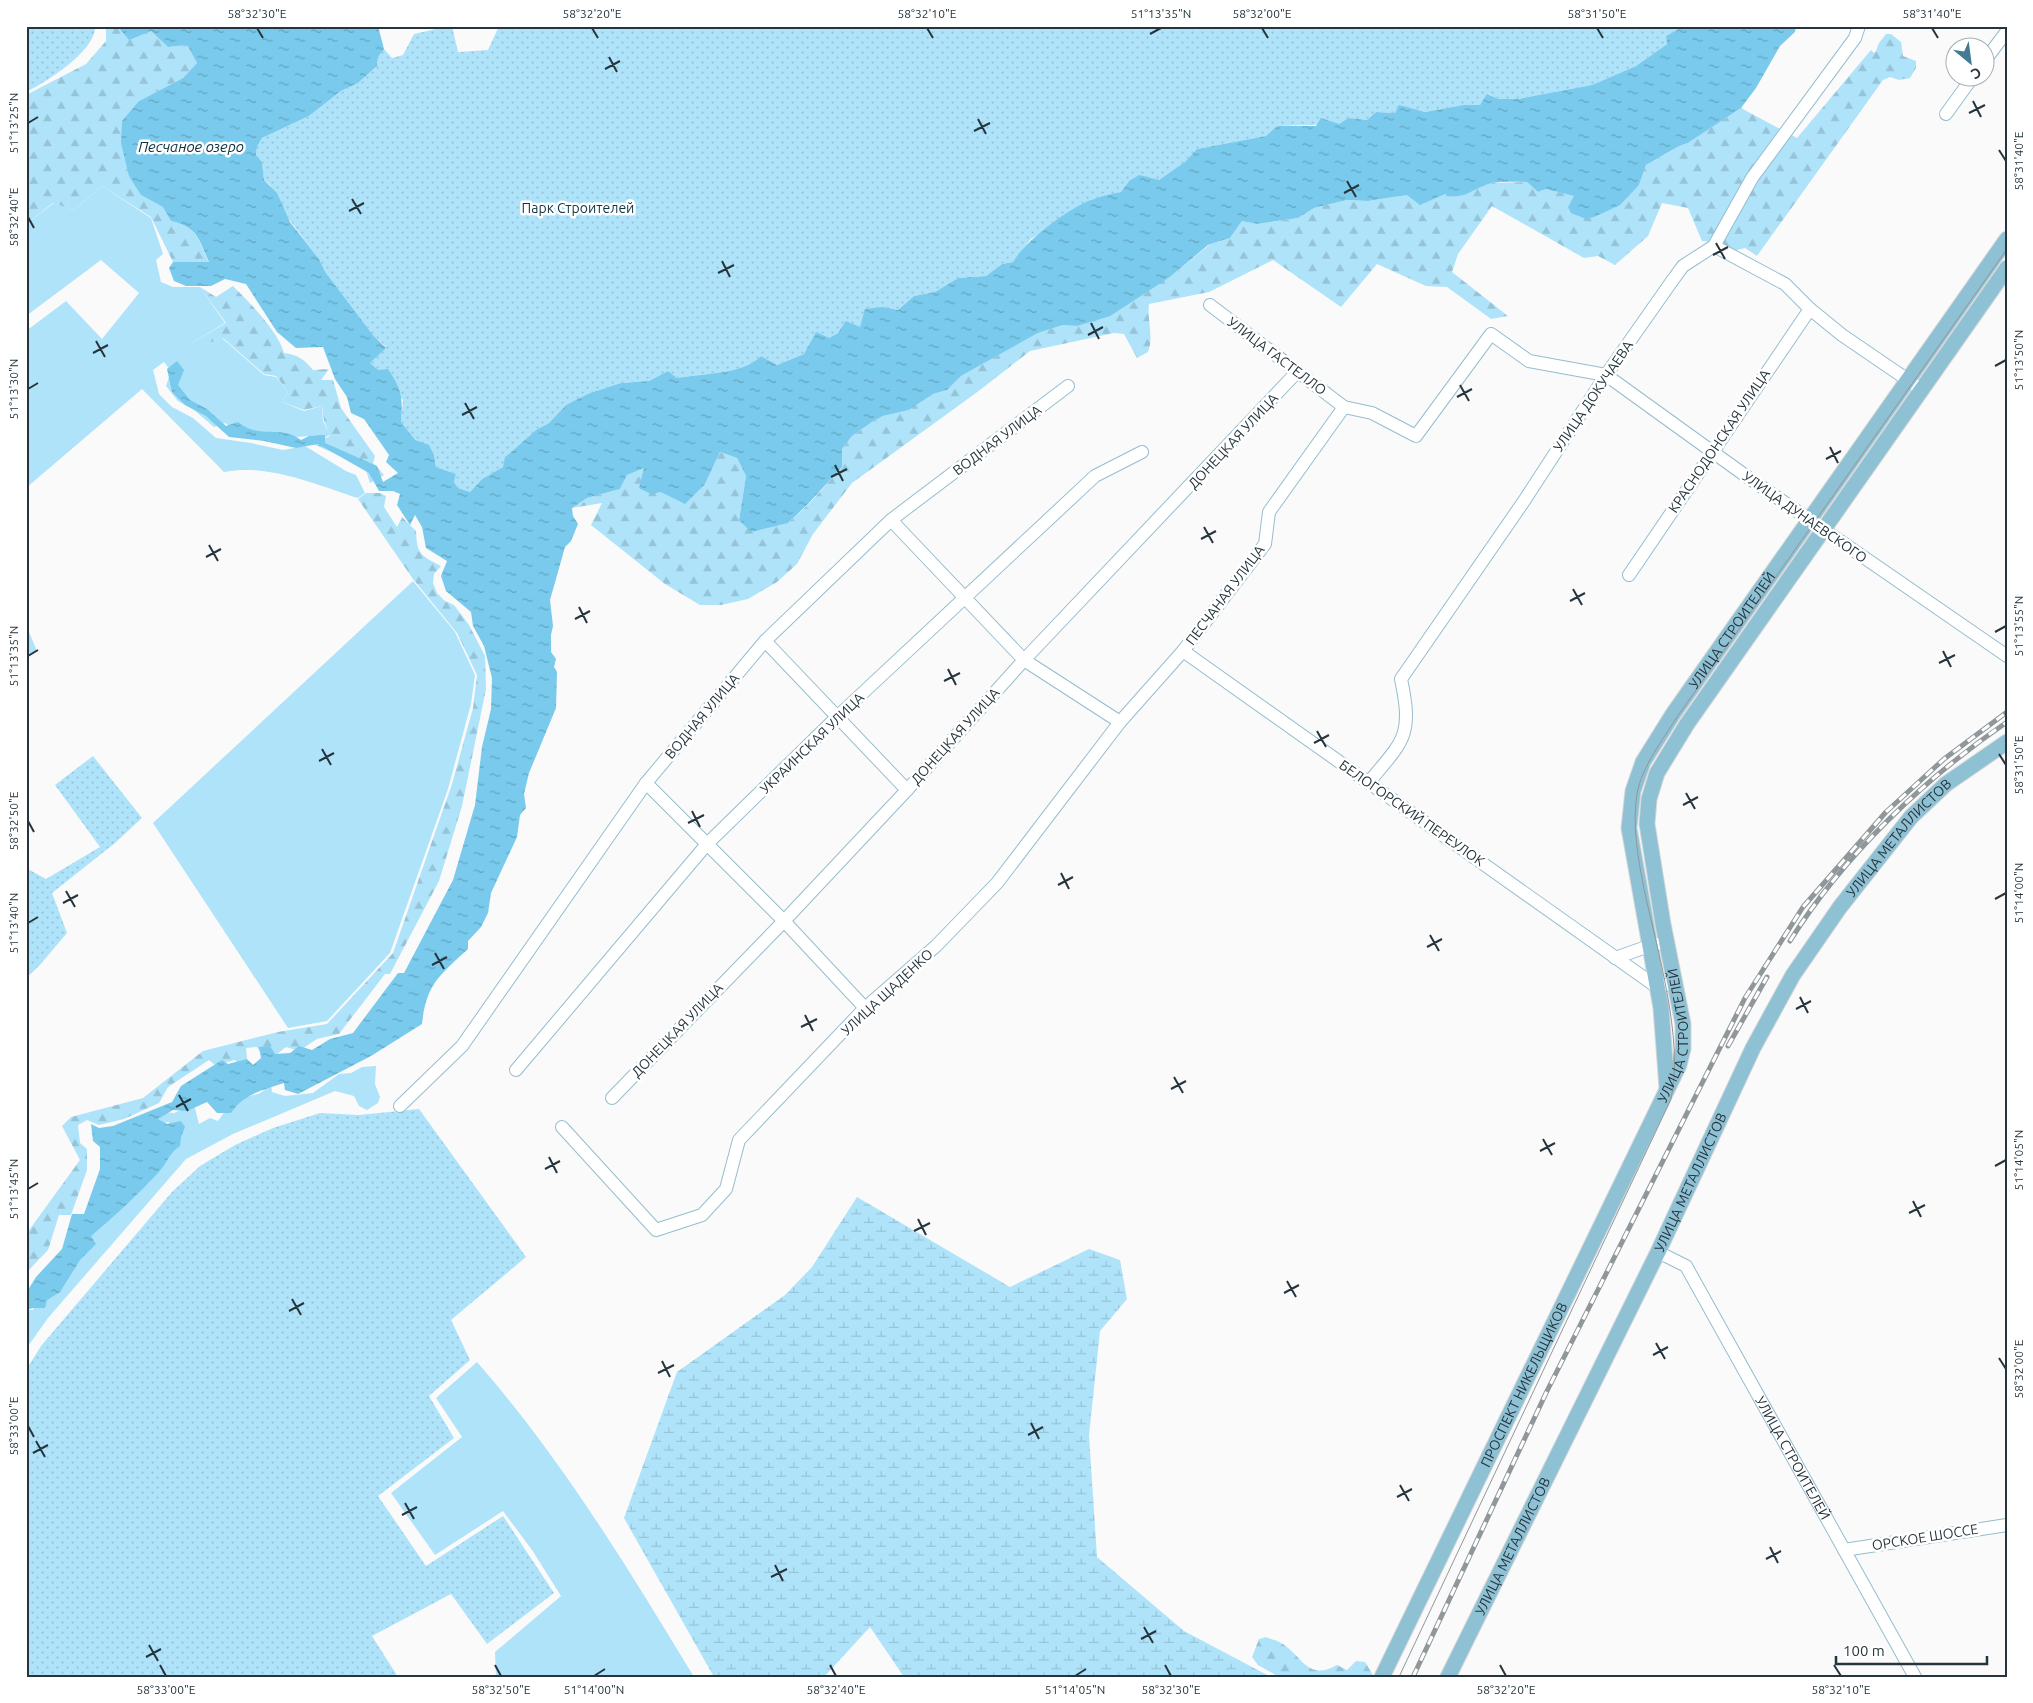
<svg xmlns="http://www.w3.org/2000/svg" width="2033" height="1703" viewBox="0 0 2033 1703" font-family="Ubuntu,sans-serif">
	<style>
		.grass { fill: #afe3fa }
		.forest { fill: url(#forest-firs) }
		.wetland { fill: url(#wetland-marsh) }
		.park { fill: url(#park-dots) }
		.water { fill: url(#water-ripples) }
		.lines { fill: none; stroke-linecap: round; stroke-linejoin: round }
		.minor-casing { stroke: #96bdce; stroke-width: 14 }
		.major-casing { stroke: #d4d7d8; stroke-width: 17 }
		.minor { stroke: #fff; stroke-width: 12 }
		.major { stroke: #8fc1d5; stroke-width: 15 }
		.tram { stroke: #90979b; stroke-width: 1 }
		.rail-casing { stroke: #90979b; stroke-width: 5 }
		.rail { stroke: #fff; stroke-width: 3; stroke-dasharray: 9; stroke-linecap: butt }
		.ticks { fill: none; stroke: #26353d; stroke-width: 2 }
		.labels { text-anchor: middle; stroke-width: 5; stroke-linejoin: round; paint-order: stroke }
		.park-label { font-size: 14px; fill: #113745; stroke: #fff }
		.street-label { font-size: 14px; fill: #26353d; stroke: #fff }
		.water-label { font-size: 15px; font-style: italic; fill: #0a313f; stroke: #fff }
		.neatline { fill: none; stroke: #26353d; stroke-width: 2 }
		.ticks-label { font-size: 12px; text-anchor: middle; fill: #26353d }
	</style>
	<defs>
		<pattern id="forest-firs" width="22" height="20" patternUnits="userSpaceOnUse" patternTransform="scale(1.25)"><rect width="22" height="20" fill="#afe3fa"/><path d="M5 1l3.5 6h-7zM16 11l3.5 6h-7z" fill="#96c3d7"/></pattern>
		<pattern id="wetland-marsh" width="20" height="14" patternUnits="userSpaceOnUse" patternTransform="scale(1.25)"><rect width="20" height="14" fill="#afe3fa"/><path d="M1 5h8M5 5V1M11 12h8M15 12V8" fill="none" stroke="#96c3d7"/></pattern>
		<pattern id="park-dots" width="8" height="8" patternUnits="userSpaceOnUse" patternTransform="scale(1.25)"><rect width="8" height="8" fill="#afe3fa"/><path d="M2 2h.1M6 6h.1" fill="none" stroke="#96c3d7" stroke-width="1.8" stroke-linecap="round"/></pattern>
		<pattern id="water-ripples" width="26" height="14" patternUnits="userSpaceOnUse" patternTransform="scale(1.25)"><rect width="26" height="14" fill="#79caec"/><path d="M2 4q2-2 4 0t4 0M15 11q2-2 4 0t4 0" fill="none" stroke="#63a5c0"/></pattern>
	</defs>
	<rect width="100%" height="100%" fill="#fafafa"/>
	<g class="grass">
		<path d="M102,186L151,218L163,254L156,260L161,282L173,287H200L225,323L190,344H205L222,338L264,375L276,377L288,392L282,402L304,411L322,406L323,421L330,435L313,443L312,436L296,437L235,431L225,423L214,427L194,410L178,401L166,386L171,371L164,362L153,370L159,394L172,407L193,418L216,438L251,443L283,450L305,446L346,471L356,475L365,493L358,498C317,485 268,463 224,472L142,389L26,488V331L66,301L102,339L139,293L101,260L26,316V220L30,221L54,203L74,210Z"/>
		<path d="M413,581L455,632L475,675L471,704L448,789L390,953L327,1021L288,1028L153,823Z"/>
		<path d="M26,625L37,651L26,656Z"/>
		<path d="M376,1066L375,1084L380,1097L378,1103L367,1110L359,1106L354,1096L335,1091L233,1134L186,1159L48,1318L26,1349V1310H33L35,1302L78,1237L173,1128L169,1122L154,1125L160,1112L174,1113L194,1104L199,1124L210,1118L218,1121C225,1111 232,1100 244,1097C260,1093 257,1097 271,1084L272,1092L285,1096L313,1093L339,1074L351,1073L362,1067Z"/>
		<path d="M477,1362C561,1458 628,1568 694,1677H496L495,1652L561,1596L532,1550L503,1511L435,1555L391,1493L462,1437L436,1398Z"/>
	</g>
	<g class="forest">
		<path d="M106,26L151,31L168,47L187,45L197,63L183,78L139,101L141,195L164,207L171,221C197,227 199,240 209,263L173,262L151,217L102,186L74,210L53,203L30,221L26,220V95L86,64L106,41Z"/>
		<path d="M1886,34H1891L1901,42L1903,56L1916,61V68L1910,78L1899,80L1890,77L1883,80L1757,256L1745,248L1733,251L1722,243L1702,241L1688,208L1662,203L1648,236L1615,265L1598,256L1584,258L1492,206L1458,254L1452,272L1508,316L1491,319L1447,287L1426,286L1377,264L1341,307L1273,260L1209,292L1149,304C1147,322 1154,337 1148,352L1137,358L1124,334L1114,333L1030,351L980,390L852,483L813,534L797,564L777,582L748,599L721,605H700L665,584L591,525L602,503L572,508L587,498L620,489L627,475L644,468L661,492L705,484L720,452L737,458L746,476L739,519L788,523L809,504L842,467V449L852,436L872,422L883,416L909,410L933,394L947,390L961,376L1038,333L1063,325L1077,326L1170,277L1209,245L1230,238L1242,221L1257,224L1298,218L1314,208L1347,200L1368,201L1407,195L1445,193L1493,183L1527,182L1538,192L1546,189L1575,196L1639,185L1646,165C1659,159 1676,146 1688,143L1741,108L1797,138L1871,50L1874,53L1876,51L1879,43Z"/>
		<path d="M233,286C249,302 278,331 284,353C298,355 304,359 313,370L329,369L321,380H333L341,408L375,456L373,463L384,475L370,483L365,467L313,444L330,436L324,421L322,406L304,410L282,402L288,392L276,376L264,374L223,338L206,344H190L226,323L200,287L216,297Z"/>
		<path d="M366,493H380L386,496L384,507L397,527L402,517L416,531C417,554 420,555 441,566L434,574L433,583L437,593L445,601L454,605L469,625L485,656L486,689L462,806L439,881L390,974H385L339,1034L317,1039L299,1051L286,1047L277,1054L262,1055L257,1047L246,1048L247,1059L240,1066L235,1060L215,1065L209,1060L168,1087L159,1103L124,1119L99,1125L87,1120L78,1125L80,1143L87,1149V1170L71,1215H59L48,1250L26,1273L27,1233L80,1160L62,1126L71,1117L143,1098L203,1051L278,1032L327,1024L393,953L452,784L473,708L477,675L457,633L413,579L358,499Z"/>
		<path d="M1266,1637C1270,1639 1276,1640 1281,1643C1302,1655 1307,1682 1337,1665L1347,1670L1356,1661L1365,1662L1373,1675L1279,1677L1258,1665L1252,1657L1259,1639Z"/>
	</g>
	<path class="wetland" d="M857,1197L1010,1287L1089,1249L1120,1260L1127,1299L1100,1331L1089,1435L1097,1557L1184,1631L1271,1677H904L870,1627L824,1677H714L624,1518L677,1372L785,1295L812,1267Z"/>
	<g class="park">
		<path d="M26,26H95C97,50 45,83 26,92Z"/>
		<path d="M449,26H452L458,52L488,50L499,26H1684L1666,36L1667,44L1636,66L1592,85L1518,99H1499L1488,94L1480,105H1463L1425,112L1399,106L1395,113L1376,112L1367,120L1348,118L1339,124L1277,126L1266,136L1197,149L1186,161L1159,180L1129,181L1121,192L1091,200L1031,239L1013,262L1002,264L986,276L958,278L935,292L914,296L898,310L884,307L860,327L838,333L829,338L816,333L804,354L777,365L761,356C742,375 704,373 677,378L668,371L649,381L621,383L566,405L549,423L536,430L506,456L503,467L482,479L470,492L458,488L454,482L456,474L436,467L434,455L429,446L415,441L401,422L403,400L370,363L386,347L373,335L324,272L319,259L285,214L270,185L264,180L262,162L256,155L257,147L262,138L309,116L341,91L358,83L377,66L378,57L384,49L392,58L403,55L414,34Z"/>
		<path d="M93,756L142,818L115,843L52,893L67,933L39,966L26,978V868L46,879L100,847L55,785Z"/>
		<path d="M419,1109L526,1257L451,1320L470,1360L429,1396L454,1438L378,1496L426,1566L503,1516L554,1593L487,1644L451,1594L372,1636L398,1677H26V1370L41,1346L172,1192L200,1166L235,1145L273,1128L320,1113L359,1115Z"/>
	</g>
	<path class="water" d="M110,26H378L384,49L378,57L377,66L358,83L341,91L309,116L262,138L257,147L256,155L262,162L264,180L277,193L290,222L319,259L325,272L373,335L386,348L370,363L378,370L388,369C402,390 403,398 401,422L415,440L429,445L434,455L436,467L456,474L454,482L458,488L470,492L482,479L503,467L505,457L536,430L549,423L566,405L588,394L621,383L649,381L668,371L677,378C704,373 742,375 761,356L777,365L804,354L816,332L829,338L838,333L846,321L860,327L865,309L884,307L898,310L914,296L935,292L958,278L986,276L1002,264L1013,262C1025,241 1069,208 1091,200C1101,196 1112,194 1121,192L1129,181L1139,175L1159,180L1186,161L1197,149L1266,136L1277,126H1316L1321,118L1339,124L1348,118L1367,120L1376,112L1395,113L1399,105L1425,112L1463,105H1480L1487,94L1499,99H1518L1592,85L1636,66L1667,44L1666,36L1684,26H1796L1795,32L1780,46L1756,88L1741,108L1688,143C1676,146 1658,159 1646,165L1639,185L1620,205L1594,217L1586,219L1571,213L1568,207L1574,196L1546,189L1538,192L1527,182C1516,182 1503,181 1492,183C1474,187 1463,202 1445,194L1420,205L1407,195L1368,201L1347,200L1314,208L1298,218L1257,224L1242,221L1230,238L1208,245L1170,277L1110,316L1077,326L1063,325L1038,333L961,376L947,390L933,394L909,410L883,416L872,422L852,436L842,449V467L808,504L788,523L751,532L739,520L746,476L737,458L720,452L705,484L685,504L661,492L651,494L639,488L644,468L627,475L620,489L587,498L572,508L573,516L578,524L571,541L565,547L550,600L553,626L551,635V652L556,659L554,667L557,672L556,708L529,773L524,794L526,808L520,815L517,837L491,893L488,913L481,927L468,941V949C440,975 426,984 422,1024L371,1056L298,1094L285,1090L284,1083C263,1090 243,1094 231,1113H217L207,1102L187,1111L173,1110L158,1119L167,1124L181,1121L185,1127L181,1137L180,1146C169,1153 167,1163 159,1172C137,1195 115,1216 91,1236L96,1244L80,1260L60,1292L47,1300L45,1308H33L26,1310V1293L36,1277L62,1249L72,1214H84L100,1169V1147L93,1141L91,1124L99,1128L113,1126L172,1102L181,1086L222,1060L228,1064L247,1059L253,1065L261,1058L259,1047L270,1046L275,1054L290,1053L299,1046L312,1050L330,1039L353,1033L398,973H404L453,880L475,805L482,747L491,709L492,678L484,646L473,626L471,612L446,591L441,576L447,561L426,548L422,527L415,515L410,525L397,505L400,494L393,491H379L369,473L318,444L296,448L264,441L229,437L206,416L185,405L172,392L167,369L177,361L184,370L178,385L190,400L207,409L226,426L238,422C259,440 280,424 301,440L309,436L325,435V443L377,466L383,482L398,473L386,462L389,455L364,419L351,413L347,397L335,379L323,347L296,348L277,332L246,284L225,279L211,286H186L174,281L169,268L173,262H209C199,239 197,227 171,221L163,207L141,195L129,176L121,143L122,121L139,101L183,78L197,63L187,45L168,47L151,31L129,40L120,29L110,28Z"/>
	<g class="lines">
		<defs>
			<g id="minor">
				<path d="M1986,59L2007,31"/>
				<path d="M1946,114L1972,78"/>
				<path d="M1714,246L1785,284L1810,309L1842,335L1921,389"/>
				<path d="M1210,305L1344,407"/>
				<path d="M891,520L1024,660L1120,722"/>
				<path d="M1629,575L1810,309"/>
				<path d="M765,641L907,790"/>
				<path d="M1183,651L1657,987L1675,983"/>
				<path d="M1369,782C1404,740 1413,736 1401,679L1524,501L1606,375L1672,281L1683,266L1714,246L1752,178L1855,38L1859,26"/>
				<path d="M646,783L784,921L865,1008"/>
				<path d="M1615,958L1649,946L1667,942"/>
				<path d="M516,1070L707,844L837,717L1095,476L1142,452"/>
				<path d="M612,1098L784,921L907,790L1024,660L1297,372"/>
				<path d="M400,1106L462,1046L646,783L765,641L891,520L1068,386"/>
				<path d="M562,1127L656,1230L702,1215L726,1189L739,1140L865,1008L936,946L997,883L1120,722L1183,651L1265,544L1269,512L1344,407L1372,413L1416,436L1491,334L1529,361L1606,375L1746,476L2007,656"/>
				<path id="s1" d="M1658,1252L1686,1266L1915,1677"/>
				<path d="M1844,1550L2007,1525"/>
			</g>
			<g id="major">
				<path id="s2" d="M1667,1088L1661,1008L1629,828L1633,791L1643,762L1673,714L2007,239"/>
				<path id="s3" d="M1382,1677L1679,1065L1683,1049V1024L1663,924L1647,824L1649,799L1657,773L1687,724L2007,268"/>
				<path id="s4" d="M1448,1677L1658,1252L1753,1048L1793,975L1840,907L1911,817L1946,784L2007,742"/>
			</g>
		</defs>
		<use href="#minor" class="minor-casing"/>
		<use href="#major" class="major-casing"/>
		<use href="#minor" class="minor"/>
		<use href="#major" class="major"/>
		<path class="tram" d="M1399,1677L1671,1099C1684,1038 1657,950 1644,889C1638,858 1632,826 1637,794C1642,766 1662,741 1677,717L2007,249"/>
		<defs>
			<g id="rail">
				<path d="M1790,941C1843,856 1925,778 2007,722"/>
				<path d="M1728,1046L1767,977"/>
				<path d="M1413,1677L1547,1391L1745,998L1803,907L1886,812L1944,759L2007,712"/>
			</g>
		</defs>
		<use href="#rail" class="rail-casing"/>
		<use href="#rail" class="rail"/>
	</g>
	<path class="ticks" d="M257,28L263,38M592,28L598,38M927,28L933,38M1262,28L1268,38M1597,28L1603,38M1932,28L1938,38M1150,34L1161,28M609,57L617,72M605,69L620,61M1973,101L1981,117M1969,113L1985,105M978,119L986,134M28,123L38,117M974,131L990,123M1999,150L2006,161M1347,181L1356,197M1344,193L1359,185M352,199L361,214M349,211L364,203M28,217L34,228M1716,243L1725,259M1713,255L1728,247M722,261L730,277M718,273L734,265M1091,323L1099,339M1088,335L1103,327M96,341L105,357M93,353L108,345M1995,366L2006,360M1460,385L1469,401M28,389L38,383M1457,397L1472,389M465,403L474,419M462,415L477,407M1830,447L1838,463M1826,459L1841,451M835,465L843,481M831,477L847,469M1204,527L1213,543M1201,539L1216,531M209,545L218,561M206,557L221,549M1573,589L1582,605M1570,601L1585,593M579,607L587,623M575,619L590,611M1995,632L2006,626M1943,651L1951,667M28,656L38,650M1939,663L1955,655M948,669L956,685M944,681L960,673M1317,731L1326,747M1314,743L1329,735M322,749L331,765M1999,754L2006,765M319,761L334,753M1686,793L1695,809M1683,805L1698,797M692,811L700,827M28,821L34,832M688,823L704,815M1061,873L1069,889M1058,885L1073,877M66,891L75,907M1995,899L2006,893M63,903L78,895M28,923L38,917M1430,935L1439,951M1427,947L1442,939M435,953L444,969M432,965L447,957M1800,997L1808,1013M1796,1009L1811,1001M805,1015L813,1031M801,1027L817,1019M1174,1077L1183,1093M1171,1089L1186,1081M179,1095L188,1111M176,1107L191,1099M1543,1139L1552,1155M1540,1151L1555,1143M549,1157L557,1173M1995,1166L2006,1160M545,1169L560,1161M28,1189L38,1183M1913,1201L1921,1217M1909,1213L1925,1205M918,1219L926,1235M914,1231L930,1223M1287,1281L1296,1297M1284,1293L1299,1285M292,1299L301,1315M289,1311L304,1303M1656,1343L1665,1359M1653,1355L1668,1347M1999,1358L2006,1369M662,1361L670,1377M658,1373L674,1365M1031,1423L1039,1439M28,1426L34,1437M1028,1435L1043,1427M36,1441L45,1457M33,1453L48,1445M1400,1485L1409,1501M1397,1497L1412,1489M405,1503L414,1519M402,1515L417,1507M1770,1547L1778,1563M1766,1559L1781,1551M775,1565L783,1581M771,1577L787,1569M1144,1627L1153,1643M1141,1639L1156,1631M149,1645L158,1661M146,1657L161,1649M160,1665L166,1676M495,1665L501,1676M830,1665L836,1676M1165,1665L1171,1676M1500,1665L1506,1676M1834,1665L1841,1676M594,1676L605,1669M1075,1676L1086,1669"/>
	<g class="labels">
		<g class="park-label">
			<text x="578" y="213">Парк Строителей</text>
		</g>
		<g class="street-label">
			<text transform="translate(1277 356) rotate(37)" y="5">УЛИЦА ГАСТЕЛЛО</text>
			<text transform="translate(1593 396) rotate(-56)" y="5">УЛИЦА ДОКУЧАЕВА</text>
			<text transform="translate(997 440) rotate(-37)" y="5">ВОДНАЯ УЛИЦА</text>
			<text transform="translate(1233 441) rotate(-47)" y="5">ДОНЕЦКАЯ УЛИЦА</text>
			<text transform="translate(1719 441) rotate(-56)" y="5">КРАСНОДОНСКАЯ УЛИЦА</text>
			<text transform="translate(1805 517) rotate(35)" y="5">УЛИЦА ДУНАЕВСКОГО</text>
			<text transform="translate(1225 595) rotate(-53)" y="5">ПЕСЧАНАЯ УЛИЦА</text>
			<text dy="5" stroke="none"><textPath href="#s2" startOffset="490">УЛИЦА СТРОИТЕЛЕЙ</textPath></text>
			<text transform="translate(702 716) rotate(-50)" y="5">ВОДНАЯ УЛИЦА</text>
			<text transform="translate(955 736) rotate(-48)" y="5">ДОНЕЦКАЯ УЛИЦА</text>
			<text transform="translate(812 743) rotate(-44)" y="5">УКРАИНСКАЯ УЛИЦА</text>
			<text transform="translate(1412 813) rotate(35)" y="5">БЕЛОГОРСКИЙ ПЕРЕУЛОК</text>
			<text dy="5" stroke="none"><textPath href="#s4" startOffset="956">УЛИЦА МЕТАЛЛИСТОВ</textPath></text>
			<text transform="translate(887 992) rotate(-43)" y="5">УЛИЦА ЩАДЕНКО</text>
			<text dy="5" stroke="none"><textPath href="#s3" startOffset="709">УЛИЦА СТРОИТЕЛЕЙ</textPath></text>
			<text transform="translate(677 1030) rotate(-46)" y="5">ДОНЕЦКАЯ УЛИЦА</text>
			<text dy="5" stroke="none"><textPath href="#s4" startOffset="551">УЛИЦА МЕТАЛЛИСТОВ</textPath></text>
			<text dy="5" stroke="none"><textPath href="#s3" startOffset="325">ПРОСПЕКТ НИКЕЛЬЩИКОВ</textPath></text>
			<text dy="5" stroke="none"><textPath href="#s1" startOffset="251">УЛИЦА СТРОИТЕЛЕЙ</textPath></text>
			<text transform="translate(1925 1537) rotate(-9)" y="5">ОРСКОЕ ШОССЕ</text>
			<text dy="5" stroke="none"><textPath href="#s4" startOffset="146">УЛИЦА МЕТАЛЛИСТОВ</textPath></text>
		</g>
		<g class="water-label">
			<text x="191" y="152">Песчаное озеро</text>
		</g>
	</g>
	<rect width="2033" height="1703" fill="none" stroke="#ffffff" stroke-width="55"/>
	<g transform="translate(1970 62) rotate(151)"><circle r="24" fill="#ffffff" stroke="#a8aeb1"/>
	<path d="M0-4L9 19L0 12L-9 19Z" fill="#417c94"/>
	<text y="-8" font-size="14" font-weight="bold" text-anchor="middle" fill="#26353d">С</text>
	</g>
	<path d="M1836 1656v8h151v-8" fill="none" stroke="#26353d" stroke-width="2.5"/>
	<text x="1843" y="1656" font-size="15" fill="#26353d" stroke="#ffffff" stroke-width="4" paint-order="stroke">100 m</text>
	<rect x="28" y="28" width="1978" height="1648" class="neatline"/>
	<g class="ticks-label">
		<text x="257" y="18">58°32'30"E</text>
		<text x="592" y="18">58°32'20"E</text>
		<text x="927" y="18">58°32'10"E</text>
		<text x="1161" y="18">51°13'35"N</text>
		<text x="1262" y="18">58°32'00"E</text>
		<text x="1597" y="18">58°31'50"E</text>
		<text x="1932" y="18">58°31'40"E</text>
		<text transform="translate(14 123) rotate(-90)" y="4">51°13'25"N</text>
		<text transform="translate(2019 161) rotate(-90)" y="4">58°31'40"E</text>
		<text transform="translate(14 217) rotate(-90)" y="4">58°32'40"E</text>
		<text transform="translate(2019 360) rotate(-90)" y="4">51°13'50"N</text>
		<text transform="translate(14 389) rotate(-90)" y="4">51°13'30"N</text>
		<text transform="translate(2019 626) rotate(-90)" y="4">51°13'55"N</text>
		<text transform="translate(14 656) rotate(-90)" y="4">51°13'35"N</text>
		<text transform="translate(2019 765) rotate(-90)" y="4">58°31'50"E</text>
		<text transform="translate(14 821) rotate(-90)" y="4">58°32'50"E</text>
		<text transform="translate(2019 893) rotate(-90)" y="4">51°14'00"N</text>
		<text transform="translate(14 923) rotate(-90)" y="4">51°13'40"N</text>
		<text transform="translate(2019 1160) rotate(-90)" y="4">51°14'05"N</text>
		<text transform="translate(14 1189) rotate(-90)" y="4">51°13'45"N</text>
		<text transform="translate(2019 1369) rotate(-90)" y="4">58°32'00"E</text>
		<text transform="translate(14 1426) rotate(-90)" y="4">58°33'00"E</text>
		<text x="166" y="1694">58°33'00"E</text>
		<text x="501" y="1694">58°32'50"E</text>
		<text x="594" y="1694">51°14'00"N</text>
		<text x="836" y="1694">58°32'40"E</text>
		<text x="1075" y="1694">51°14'05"N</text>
		<text x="1171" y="1694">58°32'30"E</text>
		<text x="1506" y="1694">58°32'20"E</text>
		<text x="1841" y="1694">58°32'10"E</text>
	</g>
</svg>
